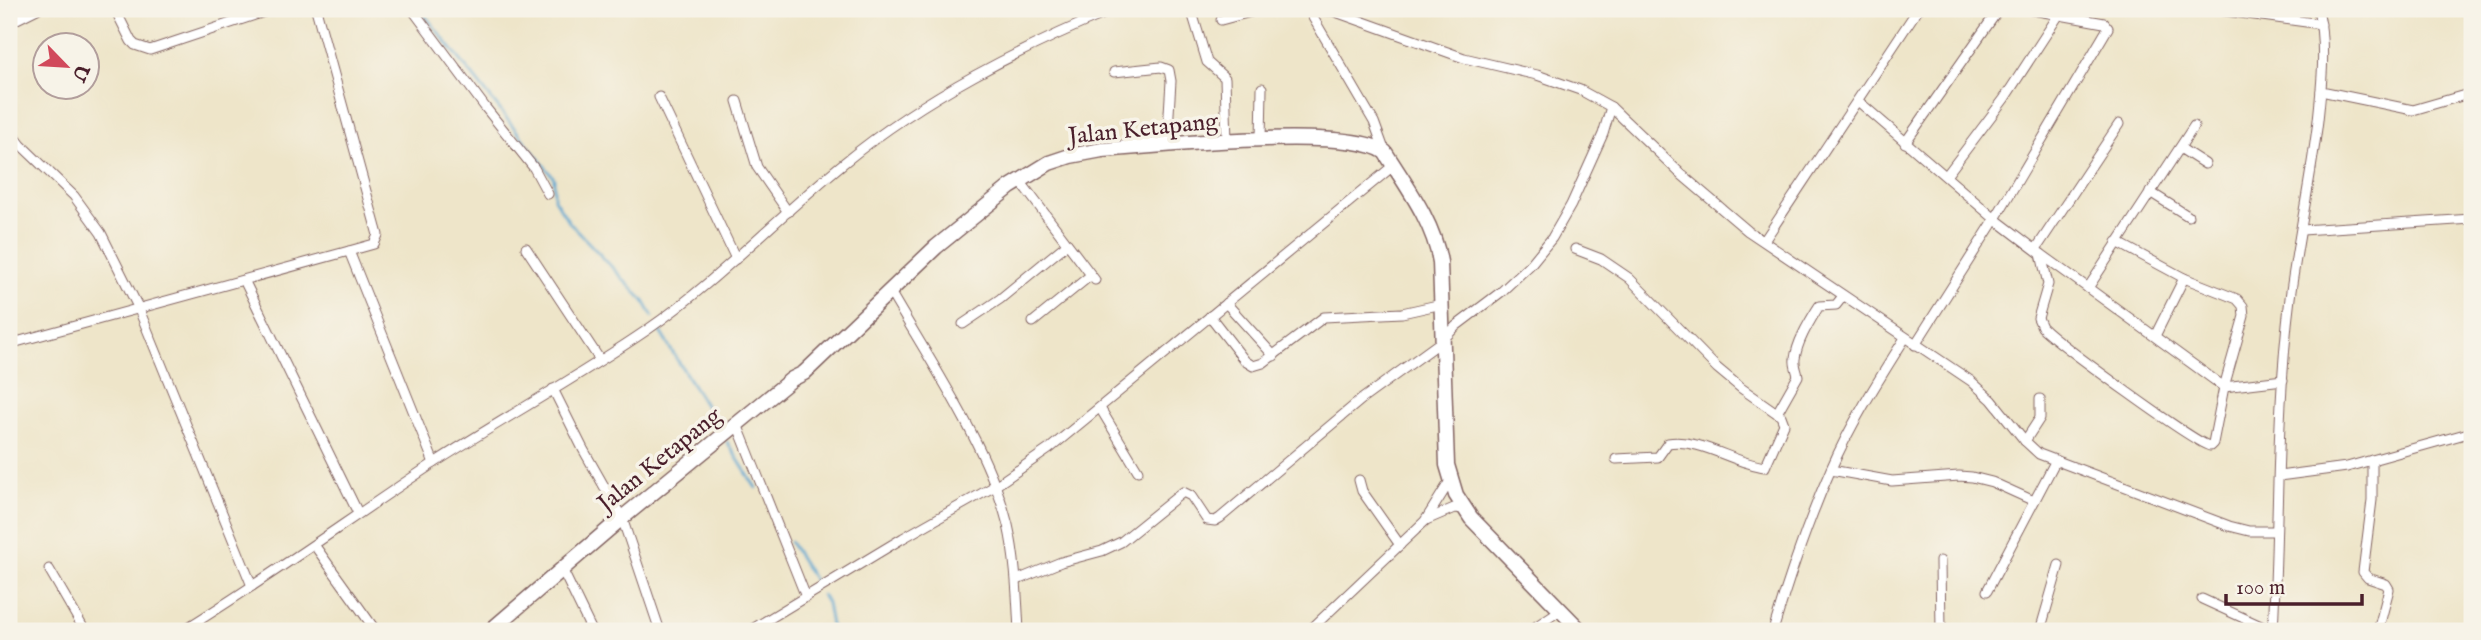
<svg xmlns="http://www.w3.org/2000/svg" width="2481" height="640" viewBox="0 0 2481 640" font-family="'IM FELL English',serif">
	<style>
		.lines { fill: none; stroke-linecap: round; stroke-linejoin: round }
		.stream { stroke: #57a4d0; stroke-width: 2.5 }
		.minor-casing { stroke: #836462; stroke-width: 11 }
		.primary-casing { stroke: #836462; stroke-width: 17 }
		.minor { stroke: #fff; stroke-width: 9 }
		.primary { stroke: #fff; stroke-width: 14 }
		.labels { text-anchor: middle; stroke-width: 7; stroke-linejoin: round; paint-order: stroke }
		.street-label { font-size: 24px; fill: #4a1f2b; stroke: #f7f3e8 }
	</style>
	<rect width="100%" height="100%" fill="#f7f3e8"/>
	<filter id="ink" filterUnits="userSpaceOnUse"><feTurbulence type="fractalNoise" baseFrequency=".0143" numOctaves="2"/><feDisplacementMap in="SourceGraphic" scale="14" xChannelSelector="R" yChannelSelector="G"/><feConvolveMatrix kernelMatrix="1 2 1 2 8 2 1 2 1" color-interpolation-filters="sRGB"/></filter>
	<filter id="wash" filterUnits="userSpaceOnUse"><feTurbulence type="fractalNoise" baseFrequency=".00686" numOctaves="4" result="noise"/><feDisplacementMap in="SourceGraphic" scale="28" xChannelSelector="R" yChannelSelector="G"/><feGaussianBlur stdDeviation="1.57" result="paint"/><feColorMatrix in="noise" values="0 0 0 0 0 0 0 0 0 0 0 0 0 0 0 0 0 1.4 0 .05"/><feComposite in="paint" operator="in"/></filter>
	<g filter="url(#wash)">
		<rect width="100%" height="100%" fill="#eee5c9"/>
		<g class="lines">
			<g class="stream">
				<path d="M420,9L554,178V199L569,222L644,301L653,317"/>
				<path d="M659,330L719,428"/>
				<path d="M727,442L756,488"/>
				<path d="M790,542L815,582"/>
				<path d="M822,595L827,603L832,631"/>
			</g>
		</g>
	</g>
	<g filter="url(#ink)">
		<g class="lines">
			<defs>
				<g id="minor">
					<path d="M115,9L131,41L135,45L150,50L273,9"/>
					<path d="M316,9L378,235L374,244L349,251"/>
					<path d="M412,9L485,107L534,168L548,194"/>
					<path d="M1191,9L1207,62L1225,78L1227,142"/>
					<path d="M1308,9L1374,122L1385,152"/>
					<path d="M2211,9L2321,24"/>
					<path d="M1309,10L1333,11L1464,58L1537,75L1580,90L1611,107L1682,175L1748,231L1971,381L1992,400L2025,441L2039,454L2229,526L2249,531H2276"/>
					<path d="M1221,20L1262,9"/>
					<path d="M9,23L37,9"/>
					<path d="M1114,72L1161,67L1169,70L1171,81L1167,146"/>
					<path d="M2321,91L2413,110L2472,93"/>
					<path d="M659,97L736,259"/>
					<path d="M737,101L757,167L788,212"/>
					<path d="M1858,101L1995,219L2041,254L2048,284L2038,318L2042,327C2058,343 2197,445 2210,446L2213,443L2224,387L2244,316L2243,306L2237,299L2184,278L2117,242"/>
					<path d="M2194,126L2088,288L2224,387L2283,380"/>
					<path d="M9,129L21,145L74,196L101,233L138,307L252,586"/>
					<path d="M1261,140L1262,88"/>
					<path d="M1905,143L1999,9"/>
					<path d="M2180,148L2205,164"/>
					<path d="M1946,176L2004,99L2058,16"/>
					<path d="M1020,181L1095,280"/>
					<path d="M2150,192L2188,216"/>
					<path d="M2302,230L2472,219"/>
					<path d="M1764,241L1918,9"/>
					<path d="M526,248L600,360"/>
					<path d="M1575,249L1601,259L1629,278L1717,368L1741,388L1781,416L1784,424L1765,467C1733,463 1701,438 1668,443L1658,457L1616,459"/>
					<path d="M2036,249L2119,124"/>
					<path d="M2041,254L2088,288"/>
					<path d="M244,280L358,513"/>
					<path d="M889,290C930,361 988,446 1008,525C1016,560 1017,595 1019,631"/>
					<path d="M1226,303L1274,356"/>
					<path d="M1210,316L1245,361L1253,366L1263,363L1324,317L1402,313L1442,304"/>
					<path d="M1033,322L1091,275"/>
					<path d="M963,324L1000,299L1067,244"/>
					<path d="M2155,336L2184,278"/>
					<path d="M9,344L349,251L434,463"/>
					<path d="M1915,345L1995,219L2108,28L2104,23L2027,9"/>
					<path d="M553,389L583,449L622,518L660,631"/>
					<path d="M1100,408L1138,471"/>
					<path d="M1777,413L1798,376C1797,370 1794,365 1795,359C1797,341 1810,321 1819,306L1836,305L1843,296"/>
					<path d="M737,424L806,597"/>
					<path d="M2025,441L2040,418V399"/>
					<path d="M2372,460V500L2363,572L2368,578L2386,584L2389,589L2378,631"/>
					<path d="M1831,470L1892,481L1959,476L1972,477L1992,482L2034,501"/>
					<path d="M2279,476L2347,467L2472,432"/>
					<path d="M1359,480L1362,491L1400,545"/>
					<path d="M1426,520L1454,508L1464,509"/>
					<path d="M315,546L376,631"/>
					<path d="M1940,561L1941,631"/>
					<path d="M49,569L85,631"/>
					<path d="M562,569L592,631"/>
					<path d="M1017,580L1061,562L1102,551L1121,542L1183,492L1191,496L1207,520L1215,521L1220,518L1362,399L1442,341L1456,326L1501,292L1530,265L1552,238L1571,205L1603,134L1611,107"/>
					<path d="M1987,591L2056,460"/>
					<path d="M2202,599L2272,631"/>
					<path d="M182,631C267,579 348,520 431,465C502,419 577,378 647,330C718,281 778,216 845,162C926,96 1019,49 1115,9"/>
					<path d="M749,631L903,538L995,486L1049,449L1393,166"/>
					<path d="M1309,631L1425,521L1450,481"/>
					<path d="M1529,631L1559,611"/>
					<path d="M1773,631C1789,577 1808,521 1831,469C1851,423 1878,381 1905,338"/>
					<path d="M2040,631L2059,565"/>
					<path d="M2273,631C2279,520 2276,408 2290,298C2298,238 2311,179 2318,120C2322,83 2326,45 2318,9"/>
				</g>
				<path id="primary" d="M490,631L616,523L792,379L804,373L936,247L1010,187L1049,163L1070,156L1102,150C1156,146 1348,125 1385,152C1407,187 1433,221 1440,262L1447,465L1456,495L1471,518L1581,631"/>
			</defs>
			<use href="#minor" class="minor-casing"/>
			<use href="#primary" class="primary-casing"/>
			<use href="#minor" class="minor"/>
			<use href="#primary" class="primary"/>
		</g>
	</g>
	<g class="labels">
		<g class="street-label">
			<text transform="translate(1143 128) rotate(-6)" y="8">Jalan Ketapang</text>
			<text transform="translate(659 459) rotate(-39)" y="8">Jalan Ketapang</text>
		</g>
	</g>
	<rect width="2481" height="640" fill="none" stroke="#f7f3e8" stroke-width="35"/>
	<g transform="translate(66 66) rotate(115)"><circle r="33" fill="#f7f3e8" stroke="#b29e9c" stroke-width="2"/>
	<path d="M0-5L12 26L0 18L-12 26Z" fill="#d1495b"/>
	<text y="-10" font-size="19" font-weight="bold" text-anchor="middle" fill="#4a1f2b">U</text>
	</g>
	<path d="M2226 594v10h136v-10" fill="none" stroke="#4a1f2b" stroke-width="3.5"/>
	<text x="2236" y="594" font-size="21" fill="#4a1f2b" stroke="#f7f3e8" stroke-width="5" paint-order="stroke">100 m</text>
</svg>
